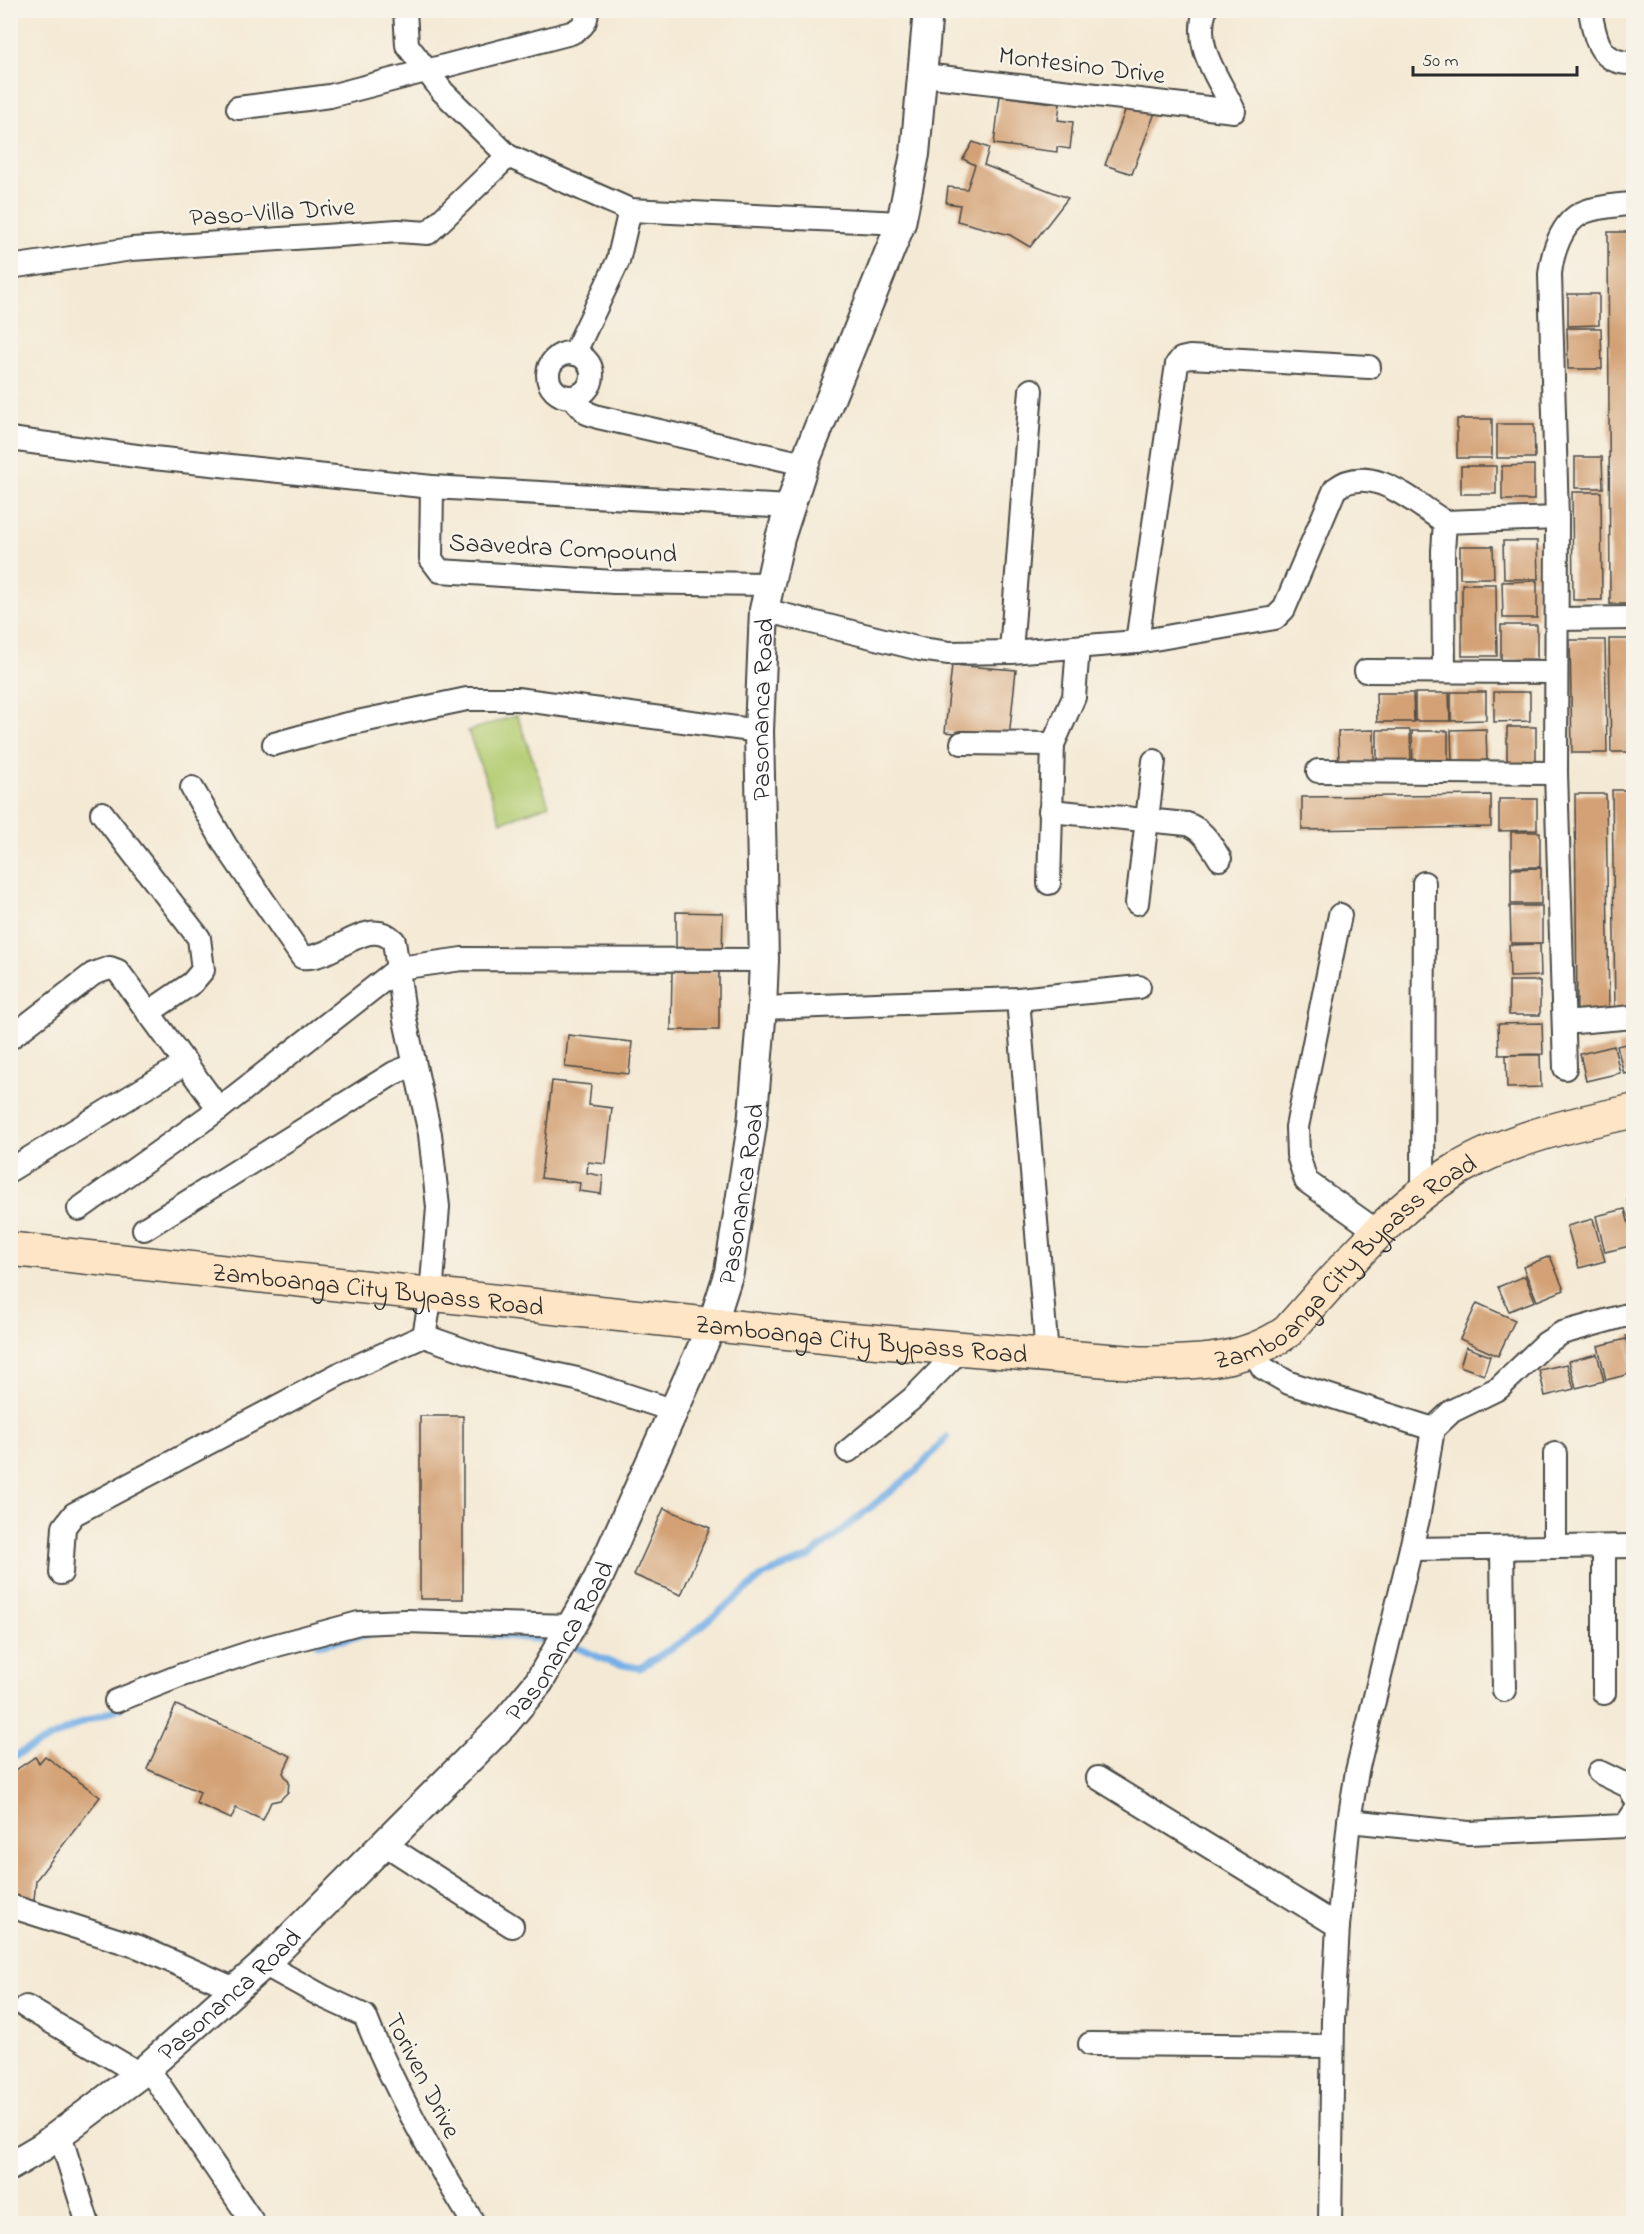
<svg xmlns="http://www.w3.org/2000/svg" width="1644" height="2234" viewBox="0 0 1644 2234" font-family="'Indie Flower',sans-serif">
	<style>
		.green { fill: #b2cc71; stroke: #6e7c4e; stroke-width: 1.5 }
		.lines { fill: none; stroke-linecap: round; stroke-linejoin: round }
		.stream { stroke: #75afe6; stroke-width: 7 }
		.building { fill: #d3a174 }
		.minor-casing { stroke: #494844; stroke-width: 26 }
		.tertiary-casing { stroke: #494844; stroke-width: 32 }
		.secondary-casing { stroke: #494844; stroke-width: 36 }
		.minor { stroke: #fff; stroke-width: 22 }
		.tertiary { stroke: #fff; stroke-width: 28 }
		.secondary { stroke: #fde5c5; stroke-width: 33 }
		.labels { text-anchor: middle; stroke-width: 5; stroke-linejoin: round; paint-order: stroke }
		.street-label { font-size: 26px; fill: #2b2b2b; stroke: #f7f3e8 }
	</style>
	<rect width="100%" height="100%" fill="#f7f3e8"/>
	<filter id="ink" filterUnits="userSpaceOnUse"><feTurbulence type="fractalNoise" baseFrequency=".0167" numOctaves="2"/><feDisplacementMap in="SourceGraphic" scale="12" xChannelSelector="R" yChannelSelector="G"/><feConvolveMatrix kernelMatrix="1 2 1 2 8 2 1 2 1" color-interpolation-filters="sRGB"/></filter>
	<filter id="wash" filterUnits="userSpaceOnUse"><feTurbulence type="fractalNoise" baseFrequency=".008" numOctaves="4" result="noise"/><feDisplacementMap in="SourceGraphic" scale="24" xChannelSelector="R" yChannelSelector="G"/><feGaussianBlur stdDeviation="1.35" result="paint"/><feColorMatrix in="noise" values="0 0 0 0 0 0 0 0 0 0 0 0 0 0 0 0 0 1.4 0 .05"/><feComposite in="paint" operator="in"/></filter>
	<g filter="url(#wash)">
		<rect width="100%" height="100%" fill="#f4e9d4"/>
		<path class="green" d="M517,715L549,805L501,822L468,731Z"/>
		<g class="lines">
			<g class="stream">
				<path d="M484,1634L545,1640"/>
				<path d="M318,1645L378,1632"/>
				<path d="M571,1645L612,1663L640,1668L687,1638L764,1575L809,1557L917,1470L947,1437"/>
				<path d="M10,1758L83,1722L120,1708"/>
			</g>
		</g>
		<g id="blocks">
			<g class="building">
				<path d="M1000,96L1060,104L1058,120L1073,122L1070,149L1057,147V152L994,144Z"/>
				<path d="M1129,100L1156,110L1132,174L1105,165Z"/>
				<path d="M973,142L989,148L984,165L1068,198L1030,247L1010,235L957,221L960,205L946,203L948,187L967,189L975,165L963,159Z"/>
				<path d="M1608,232H1634V604H1610Z"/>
				<path d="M1568,294H1599V325L1568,326Z"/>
				<path d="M1567,328H1601L1602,369H1568Z"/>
				<rect x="1457" y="419" width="35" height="39"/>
				<path d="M1497,424H1534L1535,458H1497Z"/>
				<path d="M1575,457H1602L1603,488H1575Z"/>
				<path d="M1534,465V500H1502V466Z"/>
				<rect x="1461" y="466" width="35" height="28"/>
				<path d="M1572,492H1601L1602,600H1573Z"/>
				<path d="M1503,541H1537L1538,579H1504Z"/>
				<path d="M1460,546H1493L1494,578H1460Z"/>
				<path d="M1537,581V618H1503L1502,582Z"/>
				<path d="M1462,584H1496L1497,656H1462Z"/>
				<path d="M1501,625H1537V659L1501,660Z"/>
				<path d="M1609,639H1634V752H1611Z"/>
				<path d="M1570,640H1605L1607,753H1572Z"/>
				<path d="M952,665L1016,670L1009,738L945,732Z"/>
				<path d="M1451,692H1486V720L1451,721Z"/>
				<path d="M1494,692H1530V721L1494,722Z"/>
				<path d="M1376,693H1413L1414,722H1377Z"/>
				<path d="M1415,693H1449L1450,721H1415Z"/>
				<rect x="1507" y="727" width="29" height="40"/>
				<path d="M1486,729L1487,762H1452L1451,730Z"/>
				<path d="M1374,730V763H1339L1338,731Z"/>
				<path d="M1377,730H1410L1411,763H1377Z"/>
				<path d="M1412,731H1448V763H1413Z"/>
				<path d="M1612,790H1634V1011H1615Z"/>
				<path d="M1575,794H1606L1609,1012H1577Z"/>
				<path d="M1491,795V827L1302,830V797Z"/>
				<path d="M1499,799H1537V830L1499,831Z"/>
				<rect x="1511" y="832" width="29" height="35"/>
				<path d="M1541,868V904H1511V869Z"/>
				<path d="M1510,906H1542V943H1511Z"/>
				<path d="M676,912L723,913L722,958L676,957Z"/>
				<path d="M1540,944L1541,976L1510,977L1509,945Z"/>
				<path d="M672,971H719V1030H671Z"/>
				<rect x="1509" y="981" width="31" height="34"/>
				<path d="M1542,1023L1543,1054L1499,1055L1498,1024Z"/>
				<path d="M568,1035L632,1042L629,1074L565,1067Z"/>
				<path d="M1634,1042V1072L1624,1074L1617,1046Z"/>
				<path d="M1614,1046L1620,1073L1586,1081L1580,1054Z"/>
				<path d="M1506,1055H1540L1541,1087L1507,1088Z"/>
				<path d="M552,1081L591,1085L589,1105L612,1108L606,1164L588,1162L587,1173L603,1176L601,1194L579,1191L580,1183L541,1178Z"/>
				<path d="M1634,1198V1222H1633L1627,1200Z"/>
				<path d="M1625,1209L1634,1245L1605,1252L1596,1216Z"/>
				<path d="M1593,1219L1605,1261L1579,1268L1567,1226Z"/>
				<path d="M1550,1256L1564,1290L1537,1301L1523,1267Z"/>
				<path d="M1525,1276L1535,1301L1509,1311L1498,1287Z"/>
				<path d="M1477,1303L1515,1320L1498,1356L1460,1339Z"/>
				<path d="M1634,1335V1363H1633L1626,1336Z"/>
				<path d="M1626,1339L1634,1373L1606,1380L1598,1346Z"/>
				<path d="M1466,1347L1490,1356L1484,1375L1460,1366Z"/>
				<path d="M1597,1354L1604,1381L1576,1388L1569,1361Z"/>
				<path d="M1567,1364L1574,1389L1545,1396L1539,1370Z"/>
				<rect x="420" y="1416" width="43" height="183"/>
				<path d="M664,1508L710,1528L681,1595L634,1575Z"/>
				<path d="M176,1705L291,1756L283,1773L289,1782L288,1792L280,1800L271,1802L263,1820L236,1808L231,1819L196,1803L200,1792L147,1769Z"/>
				<path d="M45,1756L100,1797L36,1880L34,1900L29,1909L10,1902V1774L35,1757L39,1763Z"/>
			</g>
		</g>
	</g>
	<g filter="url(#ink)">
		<use href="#blocks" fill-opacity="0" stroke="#494844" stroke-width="1.5"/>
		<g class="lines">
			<defs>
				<g id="minor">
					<path d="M405,10L407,45L443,92L508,156L630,210L901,223"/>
					<path d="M1590,10C1595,38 1599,65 1634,63"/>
					<path d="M924,75L1234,111C1219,77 1193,49 1205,10"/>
					<path d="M238,108L330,96L571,33C582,28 587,23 587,10"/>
					<path d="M10,267L132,249L398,231L428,233L508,156"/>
					<circle cx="570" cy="375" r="22"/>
					<path d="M574,354L618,261L630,210"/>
					<path d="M572,397L587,413L598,417L804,464"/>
					<path d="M10,439L144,457L432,487L790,507"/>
					<path d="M432,487L431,559L440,571L614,582L769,584"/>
					<path d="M764,610L920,649L949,653L1011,652L1137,642L1275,618L1284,609L1335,489C1371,461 1414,503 1445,522"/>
					<path d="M1557,619L1634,618"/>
					<path d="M1137,642L1177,364L1181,359L1190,357L1369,367"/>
					<path d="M1011,652L1031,390"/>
					<path d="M1444,670L1443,551L1445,522L1557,518"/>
					<path d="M1366,671L1556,672"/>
					<path d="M962,743L1053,744"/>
					<path d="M274,744L343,725L467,699H517L759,731"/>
					<path d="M1318,771L1556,773"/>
					<path d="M192,788L226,846L302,957C333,961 367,914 394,941L405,1020L430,1134L438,1207L431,1296L424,1336"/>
					<path d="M1050,811L1187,824C1204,830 1211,845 1220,859"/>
					<path d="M102,813L199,938L203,970L192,983L148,1013"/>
					<path d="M1049,883L1053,744L1074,697L1078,647"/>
					<path d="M1137,903L1154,761"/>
					<path d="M1340,915L1297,1127L1298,1155L1306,1181L1378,1232"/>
					<path d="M1018,999L1047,1356"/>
					<path d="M762,1008L1018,999L1139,987"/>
					<path d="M1564,1023L1634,1017"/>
					<path d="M10,1038L93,974L110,968L118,971L219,1109"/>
					<path d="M1565,1068L1556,773L1557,518L1550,274C1552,254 1561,223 1582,213C1591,208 1623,204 1634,204"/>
					<path d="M10,1170L186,1063"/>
					<path d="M1423,1194L1424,883"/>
					<path d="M79,1209L219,1109L399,968L462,959L764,960"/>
					<path d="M144,1229L394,1073L414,1065"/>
					<path d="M1253,1352L1263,1368L1289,1383L1433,1429"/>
					<path d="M848,1451L913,1398L960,1350"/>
					<path d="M1555,1454V1546"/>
					<path d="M1604,1548V1693"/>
					<path d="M1411,1549L1634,1546"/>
					<path d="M1502,1549L1504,1690"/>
					<path d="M61,1573L64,1527L74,1514L339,1374L424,1336L495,1361L577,1379L672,1410"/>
					<path d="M116,1701L182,1675L258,1650L359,1623L406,1621L570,1626"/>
					<path d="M1599,1772L1630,1787L1634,1797"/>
					<path d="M1098,1778L1338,1926"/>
					<path d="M1349,1821L1469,1833L1625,1826L1634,1813"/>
					<path d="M383,1843L512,1926"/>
					<path d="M10,1906L139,1947L235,1989"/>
					<path d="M264,1964L322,1996L365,2016C394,2089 433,2157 474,2224"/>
					<path d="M26,2007L140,2074"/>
					<path d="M1090,2044L1332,2046"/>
					<path d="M147,2067L254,2224"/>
					<path d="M60,2135L88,2224"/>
					<path d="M1330,2224L1333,2020L1338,1926L1349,1821L1357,1771L1418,1519L1433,1429L1452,1411L1499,1388L1546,1343L1562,1333L1634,1313"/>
				</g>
				<g id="tertiary">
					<path id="s1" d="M10,2166L42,2147L140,2074L264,1964L504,1724L539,1682L598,1579L712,1325L729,1272L752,1125L762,1008L764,960L759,731L764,610L780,538L804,464L901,223L915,154L928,10"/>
				</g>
				<g id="secondary">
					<path id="s2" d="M10,1249L847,1339L1139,1363C1192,1363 1244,1363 1288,1331C1339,1274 1390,1210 1456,1170C1510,1138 1573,1124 1634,1111"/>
				</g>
			</defs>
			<use href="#minor" class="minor-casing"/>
			<use href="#tertiary" class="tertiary-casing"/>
			<use href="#secondary" class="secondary-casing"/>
			<use href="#minor" class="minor"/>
			<use href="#tertiary" class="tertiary"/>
			<use href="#secondary" class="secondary"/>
		</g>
	</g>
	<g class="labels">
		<g class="street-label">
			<text transform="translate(1082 64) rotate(7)" y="9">Montesino Drive</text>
			<text transform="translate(272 211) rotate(-4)" y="9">Paso-Villa Drive</text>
			<text transform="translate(563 547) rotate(3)" y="9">Saavedra Compound</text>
			<text dy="9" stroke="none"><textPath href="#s1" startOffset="1737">Pasonanca Road</textPath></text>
			<text dy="9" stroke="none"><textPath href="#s1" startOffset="1251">Pasonanca Road</textPath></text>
			<text dy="9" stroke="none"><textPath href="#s2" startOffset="1377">Zamboanga City Bypass Road</textPath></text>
			<text dy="9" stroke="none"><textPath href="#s2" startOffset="370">Zamboanga City Bypass Road</textPath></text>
			<text dy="9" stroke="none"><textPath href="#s2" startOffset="856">Zamboanga City Bypass Road</textPath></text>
			<text dy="9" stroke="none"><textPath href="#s1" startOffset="765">Pasonanca Road</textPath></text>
			<text dy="9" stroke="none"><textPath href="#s1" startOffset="279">Pasonanca Road</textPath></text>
			<text transform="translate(424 2075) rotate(63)" y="9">Toriven Drive</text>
		</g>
	</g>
	<rect width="1644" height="2234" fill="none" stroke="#f7f3e8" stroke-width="36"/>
	<path d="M1413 66v9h164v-9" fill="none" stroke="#2b2b2b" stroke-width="3"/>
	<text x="1422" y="66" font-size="18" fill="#2b2b2b" stroke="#f7f3e8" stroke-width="4.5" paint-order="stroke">50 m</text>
</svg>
